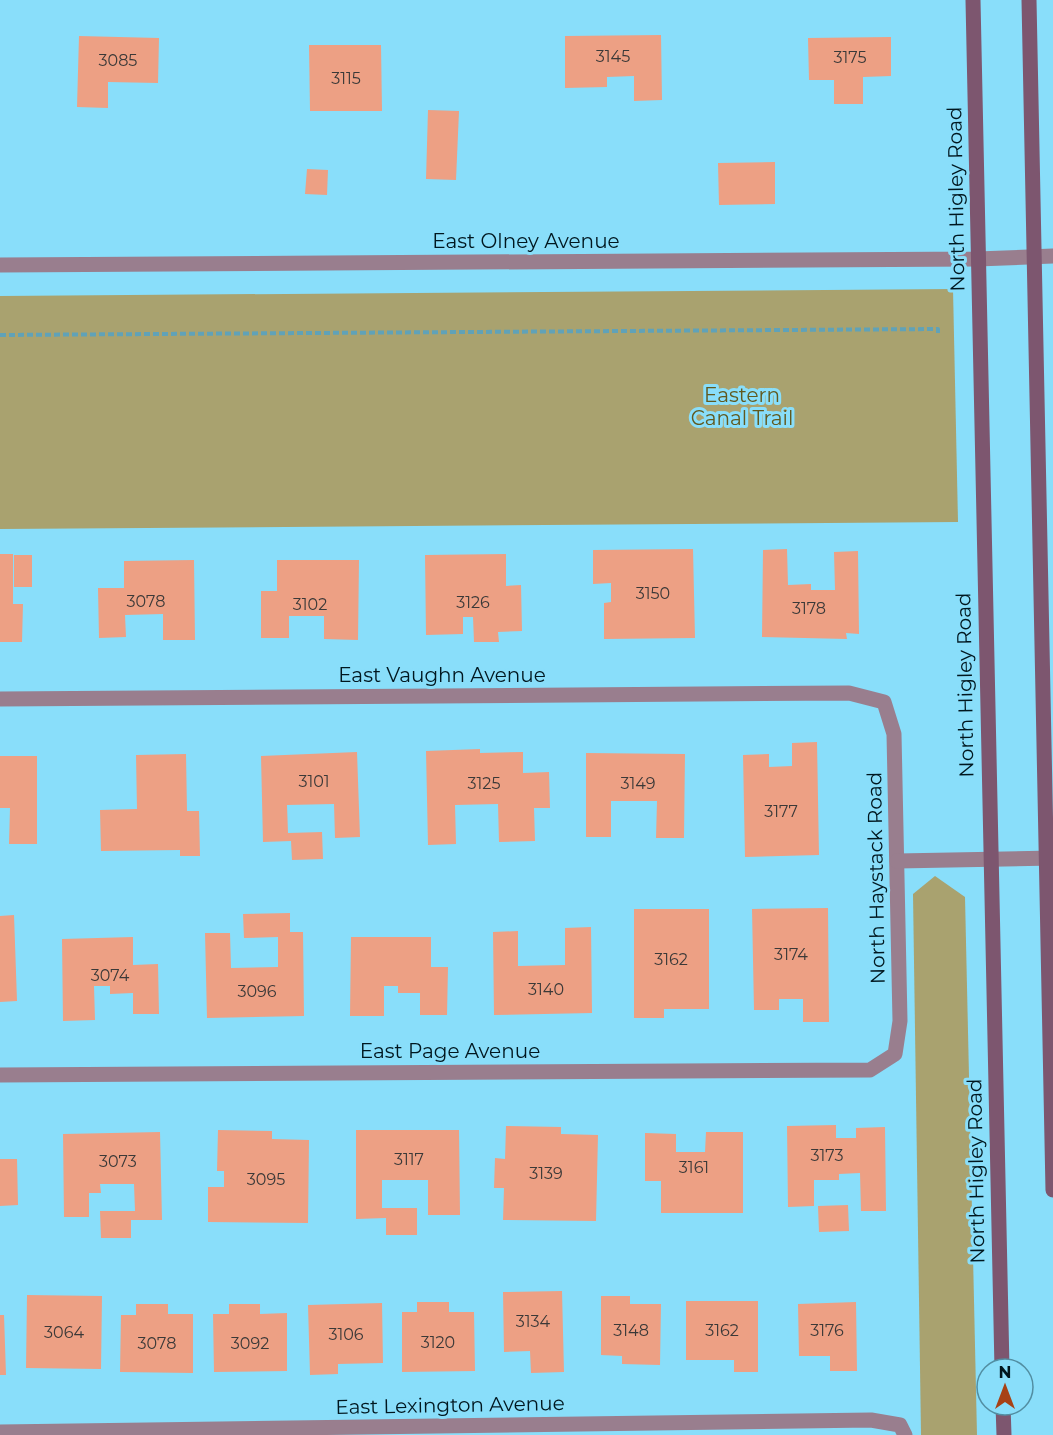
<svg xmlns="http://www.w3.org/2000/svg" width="1053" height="1435" viewBox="0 0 1053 1435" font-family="Montserrat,sans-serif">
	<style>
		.green { fill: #a9a26f }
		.building { fill: #eda084 }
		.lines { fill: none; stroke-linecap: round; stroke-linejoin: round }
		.path { stroke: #60a2b8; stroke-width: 4; stroke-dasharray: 6 3; stroke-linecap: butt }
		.minor { stroke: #997e8e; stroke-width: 15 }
		.secondary { stroke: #7d566f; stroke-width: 15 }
		.labels { text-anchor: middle; stroke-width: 6; stroke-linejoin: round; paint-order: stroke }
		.number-label { font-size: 16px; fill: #3b3938 }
		.street-label { font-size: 20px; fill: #00171f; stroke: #89defa }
		.park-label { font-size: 20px; fill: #61591f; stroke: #89defa }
	</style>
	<rect width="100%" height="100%" fill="#89defa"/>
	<g class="green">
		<path d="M953,289L958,522L0,529V296Z"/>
		<path d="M935,876L965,897L977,1435H921L913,894Z"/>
	</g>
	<g class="building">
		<path d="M661,35L662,100L634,101V76L607,77V87L565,88V36Z"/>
		<path d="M79,36L159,38L158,83L108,82V108L77,107Z"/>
		<path d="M891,37V76L863,77V104H834V80H809L808,38Z"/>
		<path d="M309,45H381L382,111H310Z"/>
		<path d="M428,110L459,111L456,180L426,179Z"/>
		<path d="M775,162V204L719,205L718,163Z"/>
		<path d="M307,169L328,170L327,195L305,194Z"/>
		<path d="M693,549L695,638L604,639V603L611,602V583L593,584V550Z"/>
		<path d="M787,549L788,585L811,584V590H835L834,552L858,551L859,634L846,633L847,639L762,637L763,550Z"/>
		<path d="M0,554H13V604H23L22,642H0Z"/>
		<path d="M506,554V586L521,585L522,631L498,632L499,642H474L473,617H463V634L426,635L425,555Z"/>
		<rect x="14" y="555" width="18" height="32"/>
		<path d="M194,560L195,640H163V614L125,615L126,637L99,638L98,588H124V561Z"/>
		<path d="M277,560H359L358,640L324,639V616H289V638H261V591H277Z"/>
		<path d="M817,742L819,855L745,857L743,755L769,754V767L792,766V743Z"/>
		<path d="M480,749V753L523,752V773L549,772L550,808H534L535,841L499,842L498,804L455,805L456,844L428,845L426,751Z"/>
		<path d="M357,752L360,837L335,838L334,804L287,805L288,833L322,832L323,859L292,860L291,841L263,842L261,756Z"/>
		<path d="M586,753L685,754L684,838H656L657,801H611V837H586Z"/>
		<path d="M186,754L187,811H199L200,856H180V850L101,851L100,810L137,809L136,755Z"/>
		<path d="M0,756H37V844H9L10,808H0Z"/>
		<path d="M828,908L829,1022H803V999H779V1010H754L752,909Z"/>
		<path d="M634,909H709V1009H664V1018H634Z"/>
		<path d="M290,913V932H303L304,1016L207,1018L205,933H230L231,968L278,967V937L244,938L243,914Z"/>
		<path d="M14,915L17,1001L0,1002V916Z"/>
		<path d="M591,927L592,1013L494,1015L493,932L518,931V966L565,965V928Z"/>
		<path d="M133,937V965L158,964L159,1014H133V993L110,994V986H94L95,1020L63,1021L62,939Z"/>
		<path d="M351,937H431V967H448L447,1015H420V993H398V986H384V1016H350Z"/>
		<path d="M836,1125V1138H856V1128L885,1127L886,1211H861L860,1173L839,1174V1180H814V1206L788,1207L787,1126Z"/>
		<path d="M506,1126L561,1127V1134L598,1135L596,1221L503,1220L504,1188H494L495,1158L505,1159Z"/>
		<path d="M218,1130L272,1131V1139L309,1140L308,1223L208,1222V1187H224V1171H217Z"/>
		<path d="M356,1130H459L460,1215H428V1180H382V1208H417V1235H386V1218L356,1219Z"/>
		<path d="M160,1132L162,1220H131V1238H101L100,1211H135L134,1184H100L101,1193H89V1217H64L63,1134Z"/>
		<path d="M706,1132H743V1213H661V1181H645V1133L676,1134V1152H705Z"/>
		<path d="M0,1159H17L18,1205L0,1206Z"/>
		<path d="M848,1205L849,1231L819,1232L818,1206Z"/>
		<path d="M562,1291L564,1372L531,1373L530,1351L504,1352L503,1292Z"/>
		<path d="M27,1295L102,1296L101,1369L26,1368Z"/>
		<path d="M601,1296H630V1304H661L660,1365L622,1364V1356L601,1355Z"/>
		<path d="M686,1301H758V1372H734V1360H686Z"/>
		<path d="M417,1302H449V1312H474L475,1371L402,1372V1312H417Z"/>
		<path d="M856,1302L857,1371H830V1356H799L798,1304Z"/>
		<path d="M382,1303L383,1363L338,1364V1374L310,1375L308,1305Z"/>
		<path d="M136,1304H168V1314H193V1373L120,1372L121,1315H136Z"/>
		<path d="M229,1304H260V1314L287,1313V1371L214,1372L213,1314H229Z"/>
		<path d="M0,1315H4L6,1375H0Z"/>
	</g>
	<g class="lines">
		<path class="path" d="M0,335L938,329V336"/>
		<g class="minor">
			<path d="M0,265L977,259L1053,256"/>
			<path d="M0,699L849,693L884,702L894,734L900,1021L895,1054L870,1070L0,1075"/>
			<path d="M897,861L1053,858"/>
			<path d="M0,1432L871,1420L900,1425L905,1435"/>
		</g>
		<g class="secondary">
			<path d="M973,0L1002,1369"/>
			<path d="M1029,0L1053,1190"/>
			<path d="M1003,1405L1004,1435"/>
		</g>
	</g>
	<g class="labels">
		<g class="number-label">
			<text x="613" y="62">3145</text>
			<text x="850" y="63">3175</text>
			<text x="118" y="66">3085</text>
			<text x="346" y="84">3115</text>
			<text x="653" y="599">3150</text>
			<text x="146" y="607">3078</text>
			<text x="473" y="608">3126</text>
			<text x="310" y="610">3102</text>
			<text x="809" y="614">3178</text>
			<text x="314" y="787">3101</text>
			<text x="484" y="789">3125</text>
			<text x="638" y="789">3149</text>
			<text x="781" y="817">3177</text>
			<text x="791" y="960">3174</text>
			<text x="671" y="965">3162</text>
			<text x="110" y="981">3074</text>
			<text x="546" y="995">3140</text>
			<text x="257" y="997">3096</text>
			<text x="827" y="1161">3173</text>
			<text x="409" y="1165">3117</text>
			<text x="118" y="1167">3073</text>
			<text x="694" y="1173">3161</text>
			<text x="546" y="1179">3139</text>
			<text x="266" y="1185">3095</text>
			<text x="533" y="1327">3134</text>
			<text x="631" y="1336">3148</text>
			<text x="722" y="1336">3162</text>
			<text x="827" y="1336">3176</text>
			<text x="64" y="1338">3064</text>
			<text x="346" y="1340">3106</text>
			<text x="438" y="1348">3120</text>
			<text x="157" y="1349">3078</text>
			<text x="250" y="1349">3092</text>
		</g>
		<g class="street-label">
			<text transform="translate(956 199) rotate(-91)" y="7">North Higley Road</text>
			<text x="526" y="248">East Olney Avenue</text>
			<text x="442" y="682">East Vaughn Avenue</text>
			<text transform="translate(965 685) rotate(-91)" y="7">North Higley Road</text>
			<text transform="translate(876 878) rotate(-91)" y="7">North Haystack Road</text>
			<text x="450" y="1058">East Page Avenue</text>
			<text transform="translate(976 1171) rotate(-91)" y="7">North Higley Road</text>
			<text transform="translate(450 1405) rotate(-1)" y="7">East Lexington Avenue</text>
		</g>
		<g class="park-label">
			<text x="742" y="402">Eastern<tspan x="742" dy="23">Canal Trail</tspan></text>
		</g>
	</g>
	<g transform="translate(1005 1387)"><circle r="28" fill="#89defa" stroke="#528ea2" stroke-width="1.5"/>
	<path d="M0-4.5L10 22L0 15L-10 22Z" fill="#a74215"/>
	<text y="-9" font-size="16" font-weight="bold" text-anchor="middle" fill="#00171f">N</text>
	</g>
</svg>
